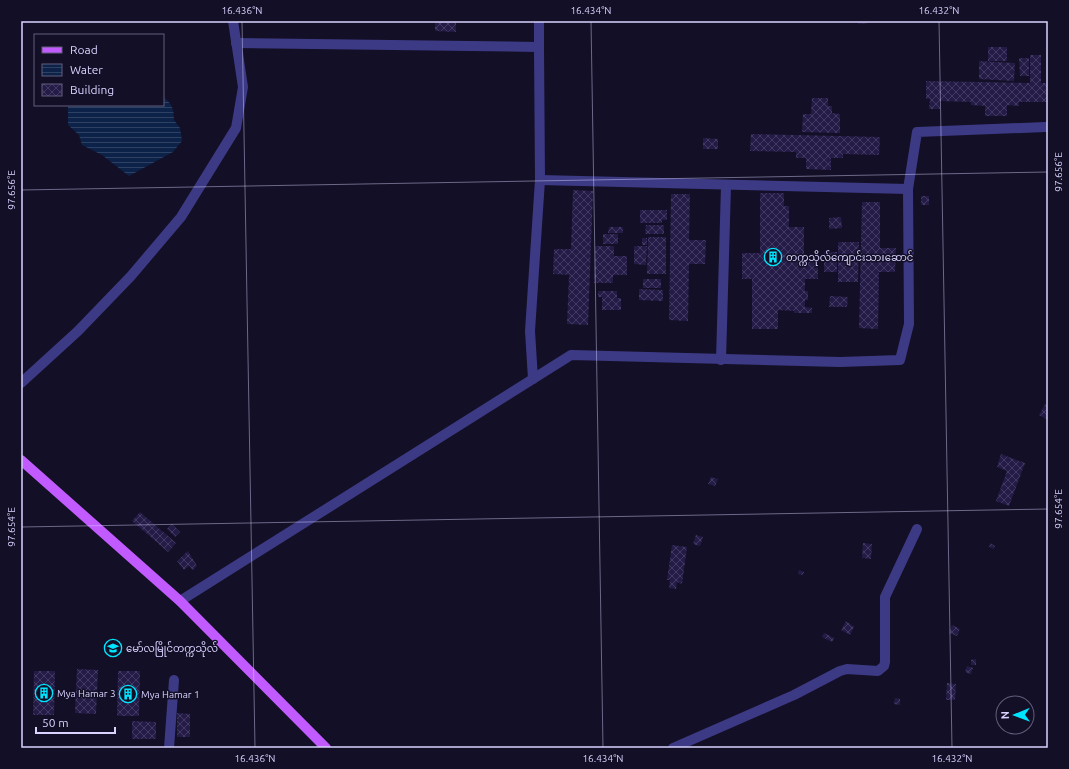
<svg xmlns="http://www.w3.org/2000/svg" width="1069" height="769" viewBox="0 0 1069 769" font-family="Ubuntu,'Noto Sans Myanmar',sans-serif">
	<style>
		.water { fill: url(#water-rules) }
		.building { fill: url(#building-cross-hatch) }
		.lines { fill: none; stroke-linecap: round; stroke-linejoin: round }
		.minor { stroke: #3d3a85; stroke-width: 10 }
		.major { stroke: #c25bff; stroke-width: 10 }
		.ticks { fill: none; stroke: #d9d4ff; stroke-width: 1; stroke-opacity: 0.45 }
		.labels { text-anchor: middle; stroke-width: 3; stroke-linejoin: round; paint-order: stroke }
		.poi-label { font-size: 10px; fill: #d9d4ff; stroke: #130f26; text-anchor: start }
		.neatline { fill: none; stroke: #d9d4ff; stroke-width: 1.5 }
		.ticks-label { font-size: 10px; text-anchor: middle; fill: #d9d4ff }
	</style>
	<defs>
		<pattern id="water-rules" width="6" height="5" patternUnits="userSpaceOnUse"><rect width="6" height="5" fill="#0c2248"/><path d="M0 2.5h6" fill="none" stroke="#2f4163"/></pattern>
		<pattern id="building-cross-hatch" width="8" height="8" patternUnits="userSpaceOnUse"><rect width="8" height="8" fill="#241b47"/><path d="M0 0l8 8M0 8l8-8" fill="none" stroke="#433b63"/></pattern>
	</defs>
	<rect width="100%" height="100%" fill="#130f26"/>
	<path class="water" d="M163,97C172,103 174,110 174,120L180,128L182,141L173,152L129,176L102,155L82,145L79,135L68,125V105H163Z"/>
	<g class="building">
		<path d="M435,21H456V32L435,31Z"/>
		<path d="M858,21H869V23L858,24Z"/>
		<rect x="988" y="47" width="19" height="14"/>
		<path d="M1030,55H1041V83H1048V102H1019V106L1007,105V116H985V106L971,105V102L940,101V109H929L930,99H926V81L1030,83Z"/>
		<path d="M1019,58H1029V76H1020Z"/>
		<path d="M979,61L1015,63L1014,81L979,79Z"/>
		<path d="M812,98H828V106H832V113L840,114V133L802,132L803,114H811Z"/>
		<path d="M751,134L880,137L879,155L843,154V158H831V170L806,169V158H796V152L750,151Z"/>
		<path d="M703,138L718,139V149H703Z"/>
		<path d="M573,190L593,191L588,325L567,324L569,275L553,274L554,249H571Z"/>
		<path d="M760,193H784V206H789V227H804V262H818V279H805V291H808V300H805V307L812,308V313H794V311L778,310V329H752V279H742V253H760Z"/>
		<path d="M671,194H690L689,240H706L705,264H689L688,321L669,320Z"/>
		<rect x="921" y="196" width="8" height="9"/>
		<path d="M862,202H880V248H896L895,272H879L878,329L859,328Z"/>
		<path d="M640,210H667V220H662V223H640Z"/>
		<path d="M841,217L842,228L829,229V218Z"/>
		<path d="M646,225H664V234H645Z"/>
		<path d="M609,227H623V233H608Z"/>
		<rect x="603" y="234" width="15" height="10"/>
		<path d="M648,237H666V274H647Z"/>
		<rect x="642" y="238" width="5" height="7"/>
		<path d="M838,242H859L858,282H838Z"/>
		<path d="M595,246H614V256H627V275H613V283H594Z"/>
		<path d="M634,246H647L646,265L634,264Z"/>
		<rect x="824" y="252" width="13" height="20"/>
		<rect x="643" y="279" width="18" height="9"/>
		<path d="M639,289L663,290V301L639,300Z"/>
		<path d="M598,291H617V298H621V310H602V297H598Z"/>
		<path d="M830,296L848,297L847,307H829Z"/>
		<path d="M1045,404L1048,406V420L1039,415Z"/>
		<path d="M1001,454L1025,463L1009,506L996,501L1007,471L997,467Z"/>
		<path d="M711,477L718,479L715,486L708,484Z"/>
		<path d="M140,512L176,543L168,552L132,521Z"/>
		<path d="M172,524L180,532L175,537L167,529Z"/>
		<path d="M696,535L703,537L700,546L693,544Z"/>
		<path d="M863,543L872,544L871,559L862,558Z"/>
		<path d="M990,543L995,546L994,549L989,547Z"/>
		<path d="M672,545L687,547L682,584L677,582L676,589L669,588L670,580H667Z"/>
		<path d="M188,551L197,566L193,570L189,566L184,570L177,561Z"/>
		<path d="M799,570L804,572L803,575L798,574Z"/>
		<path d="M846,621L854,627L850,635L841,630Z"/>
		<path d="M952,625L960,629L957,636L949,633Z"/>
		<path d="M824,633L834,638L832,642L822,637Z"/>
		<path d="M976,659V665H971V660Z"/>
		<path d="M967,666L973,668L971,674L965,672Z"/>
		<path d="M77,669L98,670L96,714L75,713Z"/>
		<path d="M34,671H55L54,715H33Z"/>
		<path d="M118,671H140L139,716H117Z"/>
		<path d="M947,683L956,684L955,700H946Z"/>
		<path d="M895,698L900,699V705L894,704Z"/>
		<path d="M177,713L190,714V737H177Z"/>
		<path d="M132,721L156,722V739H132Z"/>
	</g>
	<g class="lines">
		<g class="minor">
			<path d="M236,43L539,47L540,180L530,331L533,379"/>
			<path d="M539,47V21"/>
			<path d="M540,180L908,189"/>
			<path d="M721,360L726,186"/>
			<path d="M21,383L78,331L131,276L181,217L236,128L243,87L233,21"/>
			<path d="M180,601L571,355L840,362L900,360L909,324L908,189L917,132L1045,127"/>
			<path d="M169,748L174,680"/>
			<path d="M673,748L794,695L840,671L847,669L878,671L884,666L885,662V597L917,529"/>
		</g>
		<path class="major" d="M21,460L180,601L326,748"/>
	</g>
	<path class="ticks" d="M242,21L255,748M591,21L603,748M939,21L952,748M21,190L1048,172M21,527L1048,509"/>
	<defs>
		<symbol id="building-ring" viewBox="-11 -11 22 22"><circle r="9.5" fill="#130f26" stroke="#00e5ff" stroke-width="1.5"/><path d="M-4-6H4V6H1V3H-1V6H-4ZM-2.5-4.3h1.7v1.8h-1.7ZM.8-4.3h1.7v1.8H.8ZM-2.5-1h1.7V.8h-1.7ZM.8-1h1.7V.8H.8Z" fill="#00e5ff"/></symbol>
		<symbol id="university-ring" viewBox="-11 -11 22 22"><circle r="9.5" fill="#130f26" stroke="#00e5ff" stroke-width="1.5"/><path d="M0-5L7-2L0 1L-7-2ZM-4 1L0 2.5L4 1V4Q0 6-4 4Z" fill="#00e5ff"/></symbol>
	</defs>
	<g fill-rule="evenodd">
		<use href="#building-ring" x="763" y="247" width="20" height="20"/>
		<use href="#university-ring" x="103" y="638" width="20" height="20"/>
		<use href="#building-ring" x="34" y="683" width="20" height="20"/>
		<use href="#building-ring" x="118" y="684" width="20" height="20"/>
	</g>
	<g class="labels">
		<g class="poi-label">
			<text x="786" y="261">တက္ကသိုလ်ကျောင်းသားဆောင်</text>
			<text x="126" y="652">မော်လမြိုင်တက္ကသိုလ်</text>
			<text x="57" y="697">Mya Hamar 3</text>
			<text x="141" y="698">Mya Hamar 1</text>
		</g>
	</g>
	<rect width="1069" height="769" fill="none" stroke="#130f26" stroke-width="44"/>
	<rect x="34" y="34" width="130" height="72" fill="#130f26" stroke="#625e7d"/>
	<rect x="42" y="47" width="20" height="6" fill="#c25bff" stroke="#625e7d"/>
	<text x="70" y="54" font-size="12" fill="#d9d4ff">Road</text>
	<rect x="42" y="64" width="20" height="12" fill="url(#water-rules)" stroke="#625e7d"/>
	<text x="70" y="74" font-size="12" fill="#d9d4ff">Water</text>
	<rect x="42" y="84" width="20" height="12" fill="url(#building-cross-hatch)" stroke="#625e7d"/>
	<text x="70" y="94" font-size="12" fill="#d9d4ff">Building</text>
	<g transform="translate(1015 715) rotate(269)"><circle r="19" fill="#130f26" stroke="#625e7d"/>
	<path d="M0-3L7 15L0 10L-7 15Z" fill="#00e5ff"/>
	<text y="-6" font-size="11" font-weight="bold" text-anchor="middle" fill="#d9d4ff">N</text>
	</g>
	<path d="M36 727v6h79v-6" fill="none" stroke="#d9d4ff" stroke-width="2"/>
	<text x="42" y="727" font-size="12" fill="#d9d4ff" stroke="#130f26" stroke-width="3" paint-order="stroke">50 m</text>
	<rect x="22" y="22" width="1025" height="725" class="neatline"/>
	<g class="ticks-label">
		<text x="242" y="14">16.436°N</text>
		<text x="591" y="14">16.434°N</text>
		<text x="939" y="14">16.432°N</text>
		<text transform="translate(1058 172) rotate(-90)" y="4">97.656°E</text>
		<text transform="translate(11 190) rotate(-90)" y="4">97.656°E</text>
		<text transform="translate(1058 509) rotate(-90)" y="4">97.654°E</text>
		<text transform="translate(11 527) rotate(-90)" y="4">97.654°E</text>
		<text x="255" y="762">16.436°N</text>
		<text x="603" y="762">16.434°N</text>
		<text x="952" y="762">16.432°N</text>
	</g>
</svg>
